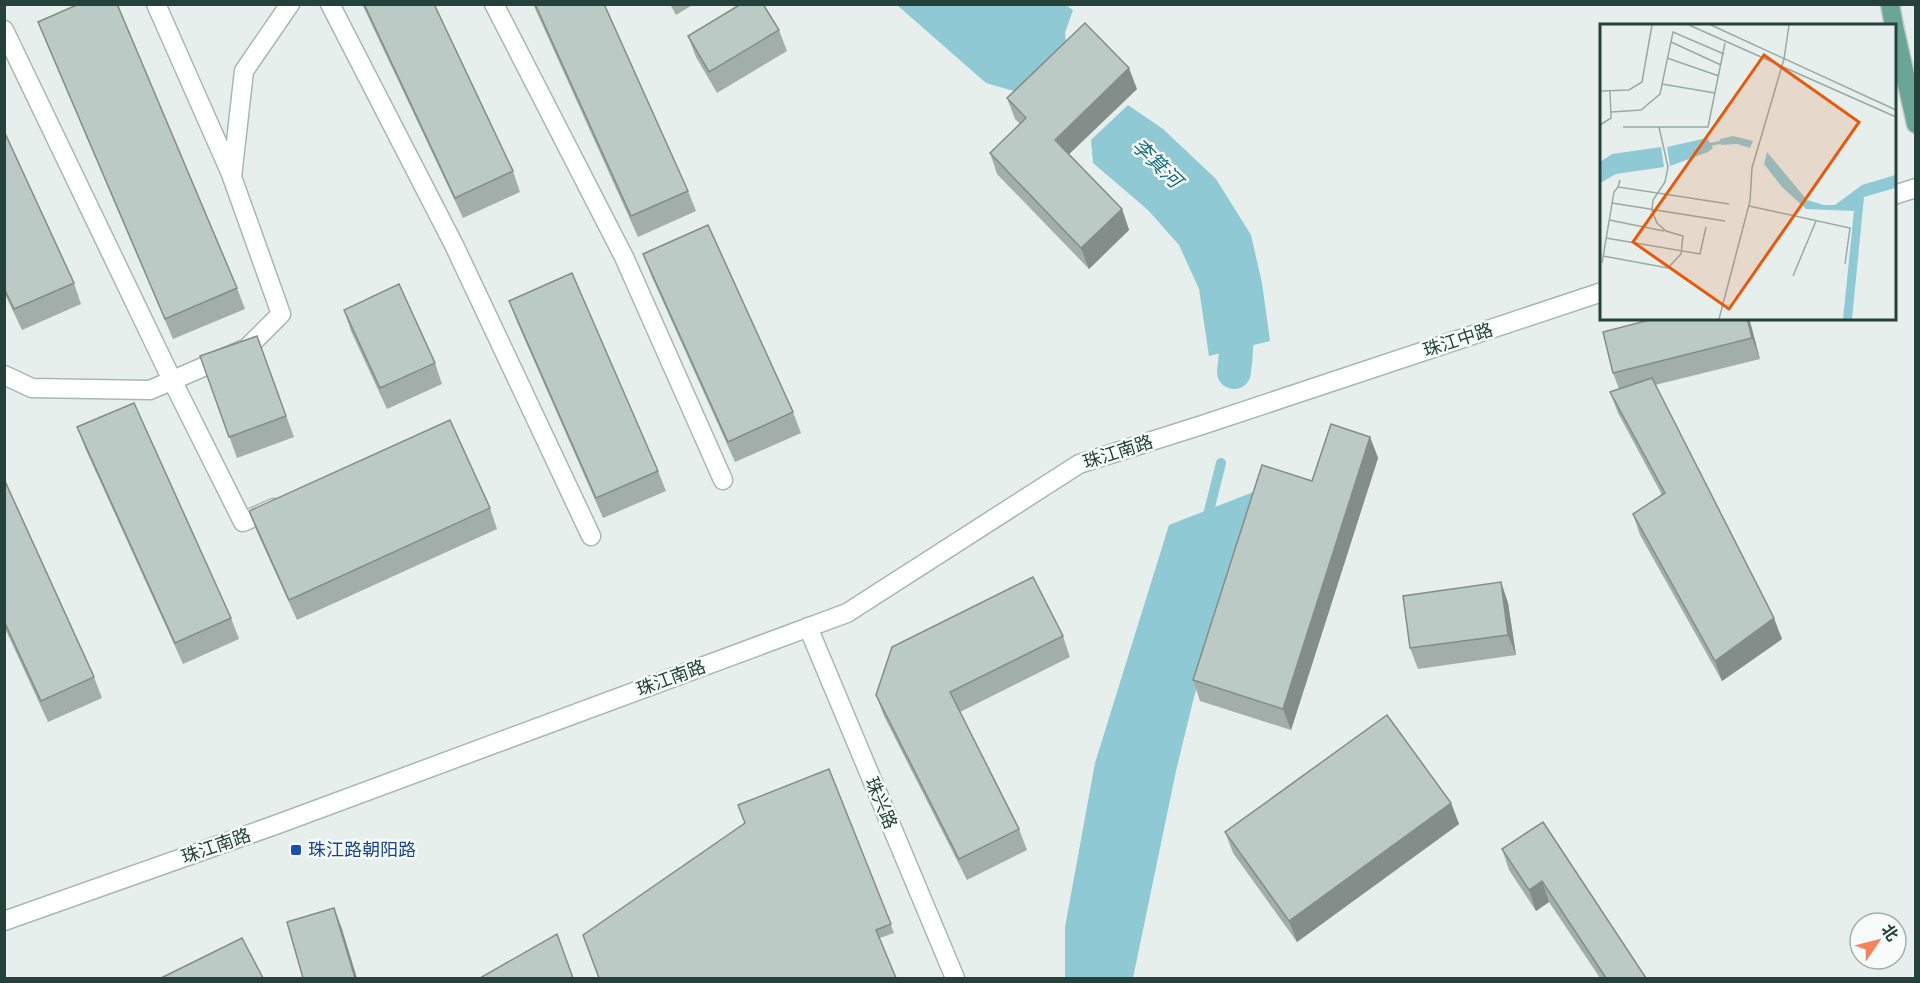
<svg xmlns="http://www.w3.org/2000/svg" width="1920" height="983" viewBox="0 0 1920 983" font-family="'PT Sans','Noto Sans SC',sans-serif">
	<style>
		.water { fill: #8ec9d4 }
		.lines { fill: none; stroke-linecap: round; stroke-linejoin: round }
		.stream { stroke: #8ec9d4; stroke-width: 10 }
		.canal { stroke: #8ec9d4; stroke-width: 34 }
		.minor-casing { stroke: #a8b8b2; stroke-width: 21 }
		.major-casing { stroke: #c2cac8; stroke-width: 21 }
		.minor { stroke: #fff; stroke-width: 18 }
		.major { stroke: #6aa596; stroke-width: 18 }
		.wall { fill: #a1aea9 }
		.shaded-wall { fill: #838d89 }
		.building { fill: #bbcac4; stroke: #838d89; stroke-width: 1.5 }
		.transit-dot { fill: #1a4fb4; stroke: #f7fbf9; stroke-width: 2 }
		.labels { text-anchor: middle; stroke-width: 5; stroke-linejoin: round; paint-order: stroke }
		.street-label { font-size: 18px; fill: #24423a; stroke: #f7fbf9 }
		.transit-label { font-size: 18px; fill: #164399; stroke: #f7fbf9; text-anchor: start }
		.water-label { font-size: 20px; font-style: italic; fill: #1c6f80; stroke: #f7fbf9 }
		.inset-river { fill: none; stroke: #8ec9d4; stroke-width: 3 }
		.inset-road { fill: none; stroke: #98aaa4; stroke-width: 1.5 }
		.view { fill: #e8590c; fill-opacity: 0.15; stroke: #e8590c; stroke-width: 3 }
		.inset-edge { fill: none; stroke: #24423a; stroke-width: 3 }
	</style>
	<rect width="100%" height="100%" fill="#e6efeb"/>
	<g class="water">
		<path d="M897,5H1066L1073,10L1065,33L1068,59L1031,96L986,83Z"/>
		<path d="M1128,105L1163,129L1216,179L1251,235L1262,283L1270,341L1209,356L1199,289L1179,245L1148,210L1093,163L1091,140Z"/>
		<path d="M1261,489L1194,697L1176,771L1133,978H1065V927L1095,763L1169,525Z"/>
	</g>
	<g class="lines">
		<path class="stream" d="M1206,523L1221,463"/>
		<path class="canal" d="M1234,372C1237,348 1238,326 1234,303"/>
		<defs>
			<g id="minor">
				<path d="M156,4L232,176"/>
				<path d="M330,4L454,245L591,536"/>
				<path d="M494,4L624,257L723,480"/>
				<path d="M4,30L172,380L243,522L274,508"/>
				<path d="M1894,195L1916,188"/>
				<path d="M4,375L32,388L150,390L247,348L281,314L232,177L244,71L290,4"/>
				<path d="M808,627L955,978"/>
				<path d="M4,921L278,824L847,613L1079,464L1202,425L1602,292"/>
			</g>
			<g id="major">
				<path d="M1890,4L1894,26"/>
				<path d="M1894,26L1916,124"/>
			</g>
		</defs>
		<use href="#minor" class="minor-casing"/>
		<use href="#major" class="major-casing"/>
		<use href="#minor" class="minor"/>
		<use href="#major" class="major"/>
	</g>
	<g class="wall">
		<path d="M362,4H434L513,171L520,192L463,218Z"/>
		<path d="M533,4H604L688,191L696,211L638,237Z"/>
		<path d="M670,4H694L676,15Z"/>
		<path d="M38,22L237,288L245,309L173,339L46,42Z"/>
		<path d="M779,30L787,51L717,93L696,57L688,36Z"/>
		<path d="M1137,89L1069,154L1122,209L1129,230L1089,269L997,174L990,153L1020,124L1015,119L1007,98Z"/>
		<path d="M4,131L74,283L81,304L22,330L4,292Z"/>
		<path d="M643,254L793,412L801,433L735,462L651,275Z"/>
		<path d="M509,301L658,471L666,491L603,518L517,322Z"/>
		<path d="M344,310L435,363L442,384L387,409L351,331Z"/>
		<path d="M1657,318H1749L1760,359L1655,385L1782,639L1722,681L1640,535L1633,514L1662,495L1618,413L1610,392L1619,389L1613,373Z"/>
		<path d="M257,336L294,437L237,458L200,356Z"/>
		<path d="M77,427L231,618L239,639L183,664L85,448Z"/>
		<path d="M1370,437L1378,458L1291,730L1200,701L1193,680L1312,481Z"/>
		<path d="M4,479L94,677L102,698L48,722L4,626Z"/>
		<path d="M490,508L497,529L297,620L257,532L249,511Z"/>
		<path d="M1501,582L1508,603L1516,655L1418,669L1410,648Z"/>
		<path d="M1063,636L1070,657L960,712L1019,829L1027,850L967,880L884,716L876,695Z"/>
		<path d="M829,769L894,933L880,938L599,978Z"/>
		<path d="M1451,803L1459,824L1297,942L1233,853L1225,832Z"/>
		<path d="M1543,822L1646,978H1600L1549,902L1536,911L1509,870L1502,849Z"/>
	</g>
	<g class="shaded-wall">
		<path d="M1129,68L1137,89L1063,160L1055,140Z"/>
		<path d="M1122,209L1129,230L1089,269L1081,248Z"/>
		<path d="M1747,318H1749L1760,359L1752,338Z"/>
		<path d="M1370,437L1378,458L1291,730L1283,709Z"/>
		<path d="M1501,582L1508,603L1516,655L1508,635Z"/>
		<path d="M1774,618L1782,639L1722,681L1715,661Z"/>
		<path d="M1451,803L1459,824L1297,942L1289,921Z"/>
		<path d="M1542,881L1549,902L1536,911L1529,890Z"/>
		<path d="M334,908L342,929L357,978H355Z"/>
	</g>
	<g class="building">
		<path d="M79,4H117L237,288L165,319L38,22Z"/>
		<path d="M364,4H434L513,171L455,198Z"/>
		<path d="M535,4H604L688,191L631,216Z"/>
		<path d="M741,4H763L779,30L709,72L688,36Z"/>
		<path d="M1085,23L1129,68L1055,140L1122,209L1081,248L990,153L1026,118L1007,98Z"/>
		<path d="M4,131L74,283L14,309L4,288Z"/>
		<path d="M708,225L793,412L728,442L643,254Z"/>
		<path d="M572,273L658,471L596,498L509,301Z"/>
		<path d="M399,284L435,363L380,388L344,310Z"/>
		<path d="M1657,318H1747L1752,338L1613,373L1603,332Z"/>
		<path d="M257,336L286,416L229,437L200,356Z"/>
		<path d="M1652,378L1774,618L1715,661L1633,514L1665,493L1610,392Z"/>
		<path d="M134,403L231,618L175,643L77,427Z"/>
		<path d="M450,420L490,508L289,600L249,511Z"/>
		<path d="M1331,424L1370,437L1283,709L1193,680L1262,465L1312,481Z"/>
		<path d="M4,479L94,677L41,701L4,621Z"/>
		<path d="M1033,577L1063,636L950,692L1019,829L959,859L876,695L892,647Z"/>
		<path d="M1501,582L1508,635L1410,648L1403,596Z"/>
		<path d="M1387,715L1451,803L1289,921L1225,832Z"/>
		<path d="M829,769L891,924L876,930L896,978H599L583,935L745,823L738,805Z"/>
		<path d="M1543,822L1646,978H1606L1542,881L1529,890L1502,849Z"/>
		<path d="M334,908L355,978H303L287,922Z"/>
		<path d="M557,934L573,978H480Z"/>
		<path d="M242,938L263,978H161Z"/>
	</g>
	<rect class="transit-dot" x="290" y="844" width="12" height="12" rx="3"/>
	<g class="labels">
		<g class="street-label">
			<text transform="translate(1458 340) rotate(-18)" y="6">珠江中路</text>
			<text transform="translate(1118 452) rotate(-18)" y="6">珠江南路</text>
			<text transform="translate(671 678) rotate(-20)" y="6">珠江南路</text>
			<text transform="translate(881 803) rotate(67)" y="6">珠兴路</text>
			<text transform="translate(216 846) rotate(-19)" y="6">珠江南路</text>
		</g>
		<g class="transit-label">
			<text x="308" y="856">珠江路朝阳路</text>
		</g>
		<g class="water-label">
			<text transform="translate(1157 163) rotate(44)" y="7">李箕河</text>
		</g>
	</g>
	<g transform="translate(1600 24)">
		<rect width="296" height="296" fill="#e6efeb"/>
		<path d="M133,112L153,117L150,124L137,120L121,121L120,115ZM107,114L113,124L108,128L70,142L67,123ZM61,123L64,143L16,150L0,159V138L12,130ZM167,128L207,176L224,181H235L262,161L295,151V164L264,173L252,295H243L254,187L206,185L182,163L164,140Z" fill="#8ec9d4"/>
		<path class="inset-river" d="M108,121L126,117"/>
		<path class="inset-road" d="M89,1L296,93M111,1L296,86M71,18L121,41M67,34L119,52M62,60L115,69M0,67L29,66L42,58L52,1M11,88L41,86L60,70L73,8L124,30M0,101L11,94L10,67M23,103H108L125,19M20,156L18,163L129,180M12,179L125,197M149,182L250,204L245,240M9,196L64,207M6,214L100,230L106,203M3,232L68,244L81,230L83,212L66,207L57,199L52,187L53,176L65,158L68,143L59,103M2,239L14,168L18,163M193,252L216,197M119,295L150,177L152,144L184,35L189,1"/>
		<path class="view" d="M164,31L259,98L129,285L33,218Z"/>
		<rect width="296" height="296" class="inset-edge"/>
	</g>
	<rect width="1920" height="983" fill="none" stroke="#24423a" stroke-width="12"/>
	<g transform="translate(1878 941) rotate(55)"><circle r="28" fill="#f7fbf9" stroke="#a3b1ad" stroke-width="1.5"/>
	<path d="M0-4.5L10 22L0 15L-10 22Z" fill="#f4845f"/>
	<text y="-9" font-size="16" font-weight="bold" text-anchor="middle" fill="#24423a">北</text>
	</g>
</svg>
